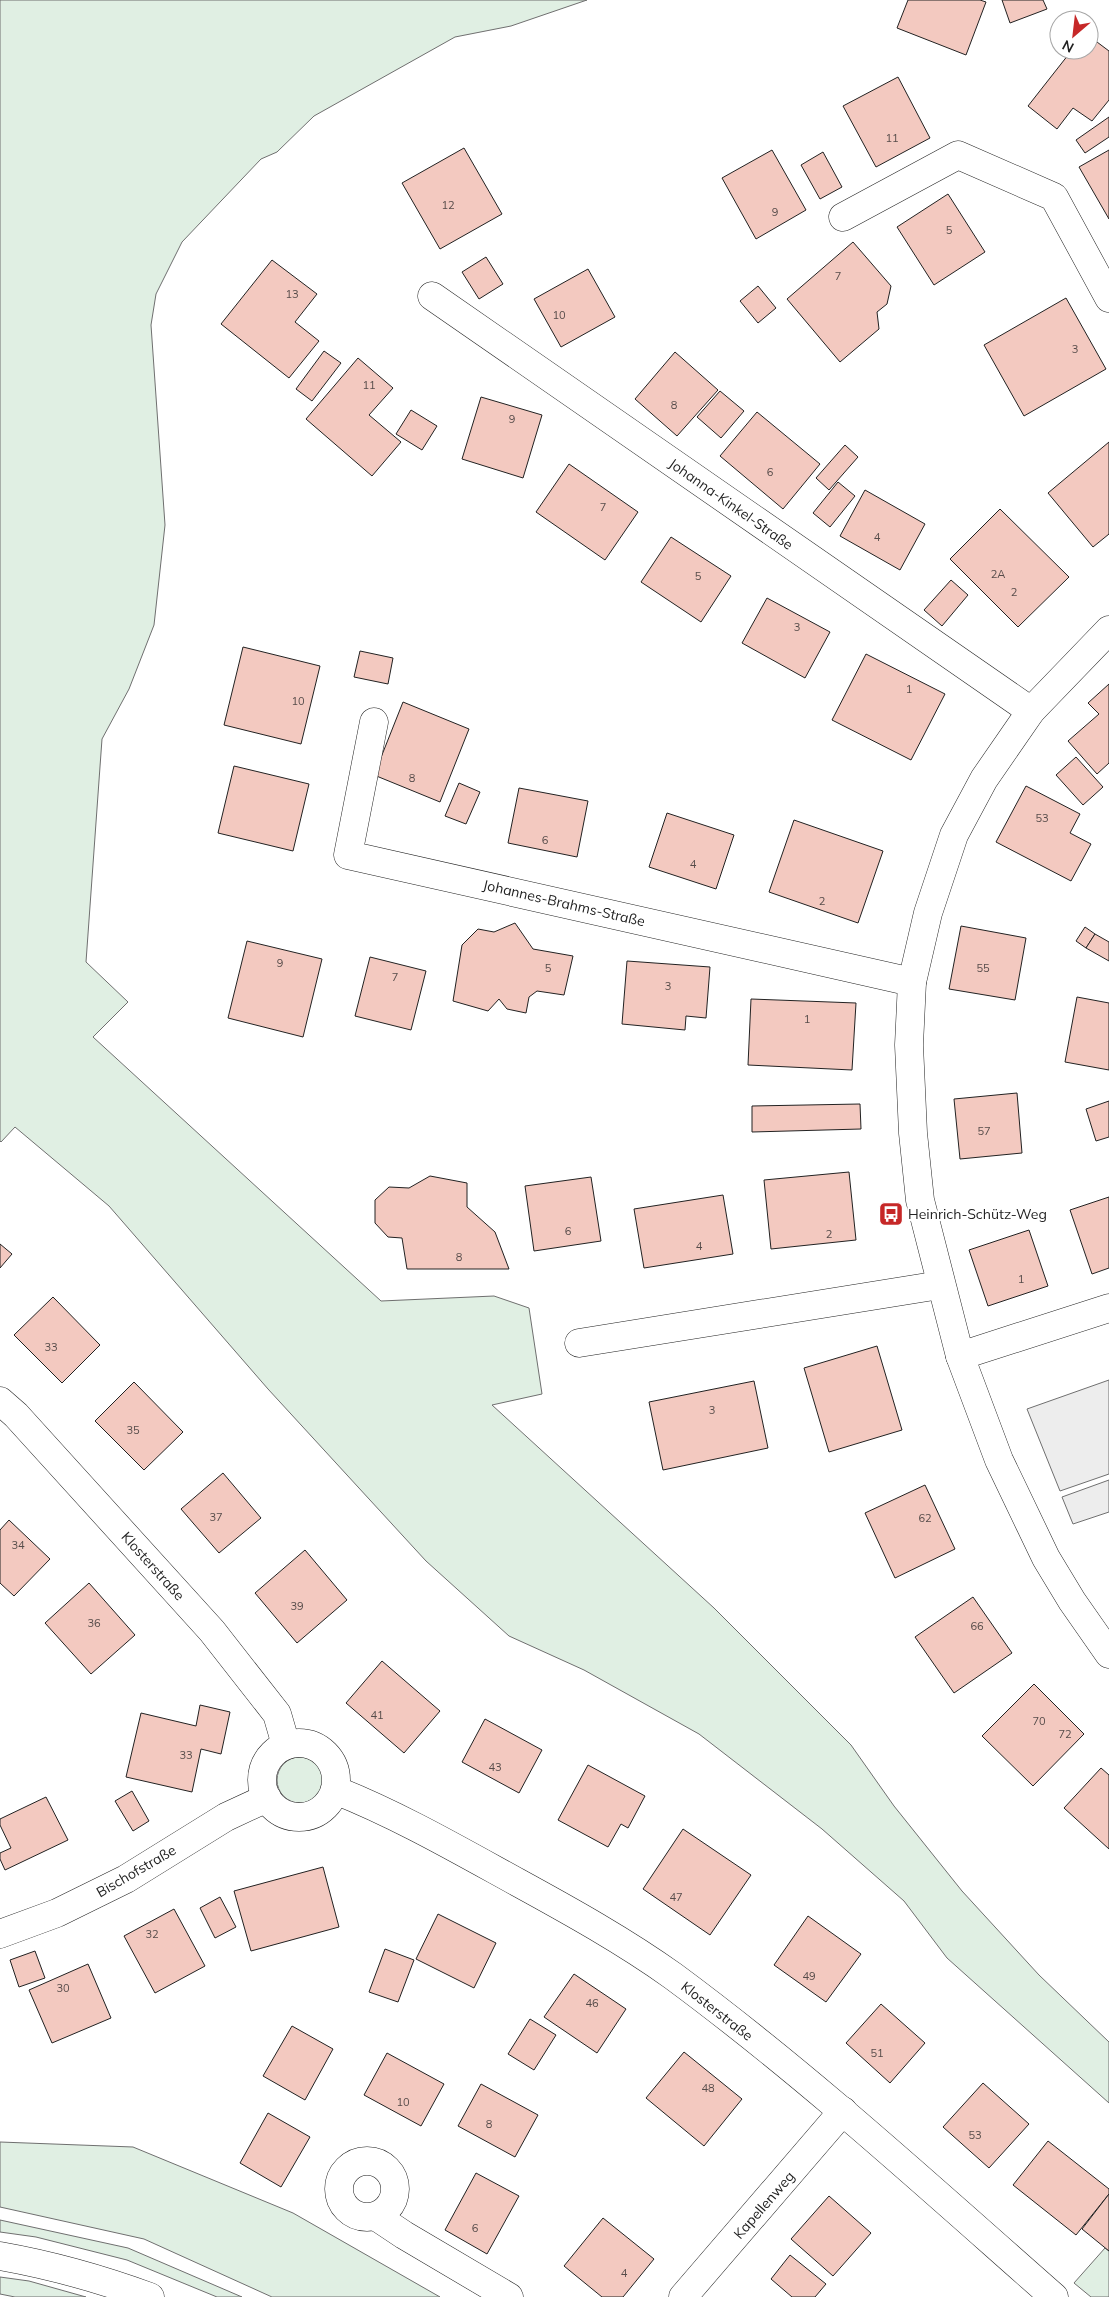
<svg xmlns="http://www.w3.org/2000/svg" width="1109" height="2297" viewBox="0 0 1109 2297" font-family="Mulish,sans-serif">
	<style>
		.green { fill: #e0efe3; stroke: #6f6f6f }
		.parking { fill: #ededed; stroke: #6f6f6f }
		.building { fill: #f3c9c0; stroke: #222 }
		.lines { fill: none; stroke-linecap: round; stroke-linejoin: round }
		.minor-casing { stroke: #222; stroke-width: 29 }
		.primary-casing { stroke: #222; stroke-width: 29 }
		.minor { stroke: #fff; stroke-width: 28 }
		.primary { stroke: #fff; stroke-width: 28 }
		.labels { text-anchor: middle; stroke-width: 4; stroke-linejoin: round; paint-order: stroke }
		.number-label { font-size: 11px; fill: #564c4a }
		.street-label { font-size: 14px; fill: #222; stroke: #fff }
		.poi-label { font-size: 14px; fill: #222; stroke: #fff; text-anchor: start }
	</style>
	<rect width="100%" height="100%" fill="#fff"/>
	<g class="green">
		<path d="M0,0H587L511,26L455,37L314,116L277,152L261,159L182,242L156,294L151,325L165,525L154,625L129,689L102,739L86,962L128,1002L93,1037L381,1301L494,1296L529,1308L542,1394L492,1405L714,1608L851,1745L894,1806L962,1891L1039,1975L1109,2042V2103L947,1958L904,1901L822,1829L699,1734L584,1670L509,1636L426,1561L268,1389L109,1206L15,1127L1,1142L0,1141Z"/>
		<circle cx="300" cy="1780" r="23"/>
		<path d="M0,2142L133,2147L293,2213L440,2297H272L144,2239L0,2207Z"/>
		<path d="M0,2220L128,2248L242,2297H217L127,2260L36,2237L0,2232Z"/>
		<path d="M1105,2248L1109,2251V2297H1091L1074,2283Z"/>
		<path d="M0,2277L29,2281L86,2297H15L0,2294Z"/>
	</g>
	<g class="parking">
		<path d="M1109,1380V1474L1060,1491L1027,1409Z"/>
		<path d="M1109,1480V1512L1073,1524L1062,1497Z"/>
	</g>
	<g class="building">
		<path d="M908,0H980L986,2L966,55L897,28Z"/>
		<path d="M1002,0H1043L1047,9L1010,23Z"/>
		<path d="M1089,36L1109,51V100L1092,121L1073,108L1057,129L1028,106L1072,50H1089Z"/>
		<path d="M898,77L930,138L876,167L843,106Z"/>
		<path d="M1109,117V137L1085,153L1076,140Z"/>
		<path d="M464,148L502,214L440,249L402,183Z"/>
		<path d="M772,150L806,210L756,239L722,178Z"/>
		<path d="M1109,150V219L1079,167Z"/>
		<path d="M823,152L842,187L820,199L801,165Z"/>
		<path d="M948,194L985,252L934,285L897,227Z"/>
		<path d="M853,242L891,286L887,304L877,312L879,329L840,362L787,299Z"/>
		<path d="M486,257L503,284L479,299L462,272Z"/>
		<path d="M272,260L317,294L295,322L319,341L289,378L221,324Z"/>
		<path d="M588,269L615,317L561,347L534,299Z"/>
		<path d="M758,286L776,308L758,323L740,301Z"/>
		<path d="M1066,298L1106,369L1024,416L984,345Z"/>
		<path d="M324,351L341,363L312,401L296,389Z"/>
		<path d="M675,352L718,390L677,436L635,399Z"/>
		<path d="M358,358L393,388L369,415L401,442L372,476L306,419Z"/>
		<path d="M720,391L744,411L721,438L697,417Z"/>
		<path d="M481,397L542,415L523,478L462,459Z"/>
		<path d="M411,410L437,426L422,450L396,434Z"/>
		<path d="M757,412L820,464L783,509L720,456Z"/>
		<path d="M1109,442V534L1093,547L1048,493Z"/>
		<path d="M845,445L858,457L829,490L816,478Z"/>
		<path d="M569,464L638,512L605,560L536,512Z"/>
		<path d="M838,482L855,496L830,527L813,513Z"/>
		<path d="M865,490L925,524L900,570L840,536Z"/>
		<path d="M1000,509L1069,577L1018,627L950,559Z"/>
		<path d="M671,537L731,576L701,622L641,582Z"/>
		<path d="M951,580L968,595L942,626L924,610Z"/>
		<path d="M767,598L830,632L805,678L742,643Z"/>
		<path d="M243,647L320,666L301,744L224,725Z"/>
		<path d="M360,651L393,658L388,684L354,677Z"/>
		<path d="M866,654L945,694L911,760L832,720Z"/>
		<path d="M1109,684V763L1097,774L1068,741L1099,714L1088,703Z"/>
		<path d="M403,702L469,729L440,802L374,775Z"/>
		<path d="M1076,757L1103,787L1083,805L1056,775Z"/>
		<path d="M234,766L309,784L293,851L218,833Z"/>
		<path d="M459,783L480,792L466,824L445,816Z"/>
		<path d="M1026,786L1080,814L1070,833L1091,844L1071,881L996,842Z"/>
		<path d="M519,788L588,801L577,857L508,843Z"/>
		<path d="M667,813L734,835L716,889L649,867Z"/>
		<path d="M794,820L883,851L858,923L769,892Z"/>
		<path d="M515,923L533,949L573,956L564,995L537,991L529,997L526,1013L507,1009L499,999L488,1011L453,1001L462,945L478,929L494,932Z"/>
		<path d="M961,926L1026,938L1015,1000L949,989Z"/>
		<path d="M1085,927L1095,934L1086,948L1076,941Z"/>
		<path d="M1095,934L1109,942V961L1086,948Z"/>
		<path d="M247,941L322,959L303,1037L228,1018Z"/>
		<path d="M370,957L426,971L411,1030L355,1016Z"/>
		<path d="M627,961L710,967L706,1018L686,1016L685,1030L622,1024Z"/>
		<path d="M1077,997L1109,1003V1070L1065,1062Z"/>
		<path d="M751,999L856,1003L852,1070L748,1065Z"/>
		<path d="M1017,1093L1022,1153L960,1159L954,1099Z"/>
		<path d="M1109,1101V1137L1096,1141L1086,1109Z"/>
		<path d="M860,1104L861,1129L752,1132V1106Z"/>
		<path d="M849,1172L856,1240L771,1249L764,1180Z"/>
		<path d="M430,1176L467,1183V1207L495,1232L509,1269H407L402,1238L388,1237L375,1223V1200L389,1187L409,1188Z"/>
		<path d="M591,1177L601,1241L534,1251L525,1186Z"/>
		<path d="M723,1195L733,1254L644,1268L634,1209Z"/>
		<path d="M1109,1197V1268L1092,1274L1070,1210Z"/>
		<path d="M1029,1230L1048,1286L988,1306L969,1250Z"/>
		<path d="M0,1244L12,1254L0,1268Z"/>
		<path d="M53,1297L100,1345L62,1383L14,1335Z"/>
		<path d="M877,1346L902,1430L829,1452L804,1368Z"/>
		<path d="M754,1381L768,1448L663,1470L649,1402Z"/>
		<path d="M134,1382L183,1432L144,1470L95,1421Z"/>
		<path d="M223,1473L261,1518L219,1553L181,1509Z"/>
		<path d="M925,1485L955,1549L895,1578L865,1513Z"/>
		<path d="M9,1520L50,1559L14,1596L0,1583V1530Z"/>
		<path d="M305,1550L347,1600L297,1643L255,1593Z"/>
		<path d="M89,1583L135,1635L91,1674L45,1623Z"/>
		<path d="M973,1597L1012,1653L954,1693L915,1637Z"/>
		<path d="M382,1661L440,1711L404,1753L346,1703Z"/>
		<path d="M1034,1684L1084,1734L1033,1786L982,1736Z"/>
		<path d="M200,1705L230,1712L221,1754L201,1749L192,1792L126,1777L141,1713L196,1726Z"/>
		<path d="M485,1719L542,1750L519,1793L462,1762Z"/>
		<path d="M588,1765L645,1796L628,1828L621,1824L608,1847L558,1820Z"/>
		<path d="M1101,1768L1109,1775V1849L1064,1808Z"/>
		<path d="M132,1791L149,1821L133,1831L115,1801Z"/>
		<path d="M46,1797L68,1840L5,1870L0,1859V1853L11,1848L0,1825V1819Z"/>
		<path d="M683,1829L751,1875L710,1935L643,1889Z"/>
		<path d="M323,1867L339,1927L251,1951L234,1891Z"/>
		<path d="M220,1897L236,1927L215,1938L200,1908Z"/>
		<path d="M174,1909L205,1966L155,1993L124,1936Z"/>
		<path d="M438,1914L496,1943L474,1988L416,1959Z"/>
		<path d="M808,1916L861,1954L826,2002L774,1965Z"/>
		<path d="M385,1949L414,1960L398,2002L369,1992Z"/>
		<path d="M35,1951L45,1978L19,1987L10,1960Z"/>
		<path d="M88,1964L111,2018L52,2043L29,1990Z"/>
		<path d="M574,1974L626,2009L597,2053L544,2017Z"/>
		<path d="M881,2004L925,2043L890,2083L846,2043Z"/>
		<path d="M530,2019L556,2035L534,2070L508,2054Z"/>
		<path d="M292,2026L333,2049L305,2100L263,2076Z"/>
		<path d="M684,2052L742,2099L704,2146L646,2098Z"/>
		<path d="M387,2053L444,2084L421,2126L364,2095Z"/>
		<path d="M983,2083L1029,2124L989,2168L943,2127Z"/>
		<path d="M481,2084L538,2115L515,2157L458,2126Z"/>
		<path d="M268,2113L310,2137L281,2187L240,2163Z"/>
		<path d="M1048,2141L1109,2189V2194L1076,2235L1013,2185Z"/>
		<path d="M476,2173L519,2196L487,2254L445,2230Z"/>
		<path d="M1109,2194V2251L1082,2229Z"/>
		<path d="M829,2196L871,2233L833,2276L791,2239Z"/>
		<path d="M603,2218L654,2259L623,2297H602L564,2266Z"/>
		<path d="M790,2255L826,2284L815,2297H792L771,2279Z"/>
	</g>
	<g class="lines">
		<defs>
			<g id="minor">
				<path d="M843,217L958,155L1054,197L1109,298"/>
				<path d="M432,296L1031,711"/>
				<path d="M1109,630L1031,711L984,779L954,835L928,913L912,982L909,1045L913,1133L920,1200L960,1356L999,1460L1046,1558L1072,1601L1109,1654"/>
				<path d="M374,722L348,855L912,982"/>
				<path d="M579,1343L940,1285"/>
				<path d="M960,1356L1109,1308"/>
				<path d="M0,1401L16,1415L212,1631L277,1714L286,1745"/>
				<circle cx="299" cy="1780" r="37"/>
				<path d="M335,1790C398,1815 457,1849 517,1882C570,1911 624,1941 673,1976C807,2075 929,2187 1054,2297"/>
				<path d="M0,1934L57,1913L126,1879L226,1817L267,1798"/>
				<circle cx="367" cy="2189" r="28"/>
				<path d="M377,2217L404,2235L509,2297"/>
				<path d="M683,2297L843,2111"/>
			</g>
			<path id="primary" d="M0,2256C51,2265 101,2279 150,2297"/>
		</defs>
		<use href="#minor" class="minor-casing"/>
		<use href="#primary" class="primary-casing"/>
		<use href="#minor" class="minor"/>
		<use href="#primary" class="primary"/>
	</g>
	<defs>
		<symbol id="bus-square" viewBox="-11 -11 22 22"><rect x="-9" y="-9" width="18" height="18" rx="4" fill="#c62828" stroke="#fff"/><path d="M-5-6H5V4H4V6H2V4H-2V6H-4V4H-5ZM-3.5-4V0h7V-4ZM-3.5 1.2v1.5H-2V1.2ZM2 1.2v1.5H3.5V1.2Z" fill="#fff"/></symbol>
	</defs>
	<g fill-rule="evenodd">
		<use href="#bus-square" x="877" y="1200" width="28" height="28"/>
	</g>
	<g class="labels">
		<g class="number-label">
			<text x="892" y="142">11</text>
			<text x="448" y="209">12</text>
			<text x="775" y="216">9</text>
			<text x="949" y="234">5</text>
			<text x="838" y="280">7</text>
			<text x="292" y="298">13</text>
			<text x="559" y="319">10</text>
			<text x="1075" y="353">3</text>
			<text x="369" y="389">11</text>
			<text x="674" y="409">8</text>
			<text x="512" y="423">9</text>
			<text x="770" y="476">6</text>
			<text x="603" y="511">7</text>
			<text x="877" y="541">4</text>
			<text x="998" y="578">2A</text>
			<text x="698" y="580">5</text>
			<text x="1014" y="596">2</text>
			<text x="797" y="631">3</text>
			<text x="909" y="693">1</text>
			<text x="298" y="705">10</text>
			<text x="412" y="782">8</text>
			<text x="1042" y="822">53</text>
			<text x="545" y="844">6</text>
			<text x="693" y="868">4</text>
			<text x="822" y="905">2</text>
			<text x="280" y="967">9</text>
			<text x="548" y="972">5</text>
			<text x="983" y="972">55</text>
			<text x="395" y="981">7</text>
			<text x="668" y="990">3</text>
			<text x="807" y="1023">1</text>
			<text x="984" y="1135">57</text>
			<text x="568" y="1235">6</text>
			<text x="829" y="1238">2</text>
			<text x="699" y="1250">4</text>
			<text x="459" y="1261">8</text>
			<text x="1021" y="1283">1</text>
			<text x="51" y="1351">33</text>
			<text x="712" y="1414">3</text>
			<text x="133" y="1434">35</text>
			<text x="216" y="1521">37</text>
			<text x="925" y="1522">62</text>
			<text x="18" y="1549">34</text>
			<text x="297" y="1610">39</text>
			<text x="94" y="1627">36</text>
			<text x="977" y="1630">66</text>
			<text x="377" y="1719">41</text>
			<text x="1039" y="1725">70</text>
			<text x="1065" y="1738">72</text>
			<text x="186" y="1759">33</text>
			<text x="495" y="1771">43</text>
			<text x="676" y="1901">47</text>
			<text x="152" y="1938">32</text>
			<text x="809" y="1980">49</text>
			<text x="63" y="1992">30</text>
			<text x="592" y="2007">46</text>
			<text x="877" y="2057">51</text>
			<text x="708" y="2092">48</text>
			<text x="403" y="2106">10</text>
			<text x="489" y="2128">8</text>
			<text x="975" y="2139">53</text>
			<text x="475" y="2232">6</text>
			<text x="624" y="2277">4</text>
		</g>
		<g class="street-label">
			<text transform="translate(731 504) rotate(35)" y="5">Johanna-Kinkel-Straße</text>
			<text transform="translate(564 903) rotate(13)" y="5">Johannes-Brahms-Straße</text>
			<text transform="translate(153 1566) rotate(48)" y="5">Klosterstraße</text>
			<text transform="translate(136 1871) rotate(-30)" y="5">Bischofstraße</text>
			<text transform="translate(717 2011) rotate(38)" y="5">Klosterstraße</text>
			<text transform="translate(764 2205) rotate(-49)" y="5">Kapellenweg</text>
		</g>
		<g class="poi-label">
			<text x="908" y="1219">Heinrich-Schütz-Weg</text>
		</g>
	</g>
	<g transform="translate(1074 35) rotate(208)"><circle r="24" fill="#ffffff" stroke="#a7a7a7"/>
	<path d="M0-4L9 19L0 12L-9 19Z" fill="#c62828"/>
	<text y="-8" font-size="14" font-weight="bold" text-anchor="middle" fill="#222222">N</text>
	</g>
</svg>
